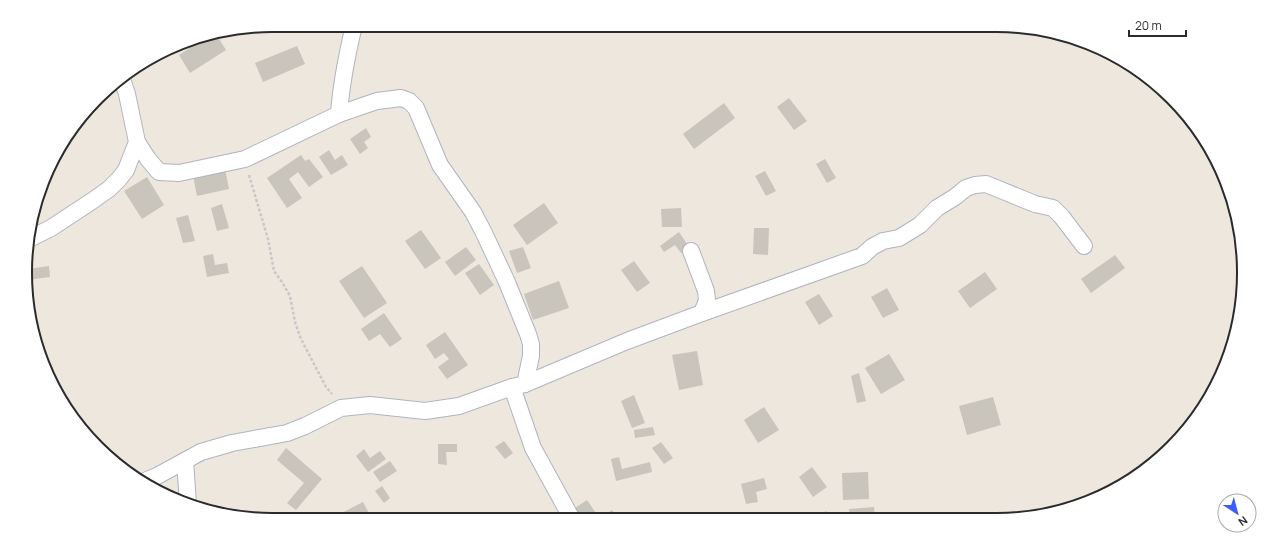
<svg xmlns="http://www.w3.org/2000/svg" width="1269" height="545" viewBox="0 0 1269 545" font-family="Manrope,sans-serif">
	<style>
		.building { fill: #c9c5bc }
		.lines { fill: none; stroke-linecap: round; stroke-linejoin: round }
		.street-casing { stroke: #b1b4bf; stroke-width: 18 }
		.path { stroke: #c8c8c8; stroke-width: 2.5; stroke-dasharray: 3 2; stroke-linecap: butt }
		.street { stroke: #fff; stroke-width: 16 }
		.rim { fill: none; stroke: #2b2b2b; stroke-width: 2 }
	</style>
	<rect width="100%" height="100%" fill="#ede7de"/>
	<g class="building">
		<path d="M216,34L226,50L190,73L179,55L210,35Z"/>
		<path d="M297,46L305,64L263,82L255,63Z"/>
		<path d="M789,98L807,121L794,130L777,107Z"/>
		<path d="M724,103L735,118L694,149L683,134Z"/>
		<path d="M366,128L371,137L364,142L368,148L360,154L350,139Z"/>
		<path d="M329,150L335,160L342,155L348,165L331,175L319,157Z"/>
		<path d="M301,155L305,161L309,159L323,177L309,187L298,172L289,179L302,198L287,208L267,178Z"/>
		<path d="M825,159L836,178L827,183L816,164Z"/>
		<path d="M225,169L229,189L197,196L193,176Z"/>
		<path d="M765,171L776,191L766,196L755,176Z"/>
		<path d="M147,177L164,205L142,219L124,191Z"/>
		<path d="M544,203L558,223L527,245L513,225Z"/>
		<path d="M222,204L229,228L217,231L211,208Z"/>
		<path d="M681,208L682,227H662L661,209Z"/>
		<path d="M188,215L195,241L183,243L176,218Z"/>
		<path d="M754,228H769L768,255L753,254Z"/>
		<path d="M421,230L441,258L425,269L405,241Z"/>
		<path d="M679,232L689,247L681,253L675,245L664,252L660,246Z"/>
		<path d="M466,247L476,260L455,276L445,262Z"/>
		<path d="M523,247L531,268L517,273L509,251Z"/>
		<path d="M213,254L215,265L227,263L229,273L207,277L203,256Z"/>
		<path d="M1115,255L1125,268L1091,293L1081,279Z"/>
		<path d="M634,261L650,283L637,292L621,270Z"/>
		<path d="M479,264L494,285L480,295L465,273Z"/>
		<path d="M49,266L50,277L28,280V269Z"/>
		<path d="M362,266L387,303L364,318L339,281Z"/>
		<path d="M985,272L997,289L970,308L958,291Z"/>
		<path d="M559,281L569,308L533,320L524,294Z"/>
		<path d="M887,288L899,310L883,318L871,297Z"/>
		<path d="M819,294L833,316L819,325L805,302Z"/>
		<path d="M27,296L32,302L27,305Z"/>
		<path d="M384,313L402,339L390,347L380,334L369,341L361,329Z"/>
		<path d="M445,332L468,365L447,379L438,367L449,359L444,353L435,359L426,345Z"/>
		<path d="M697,351L703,385L679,390L672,355Z"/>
		<path d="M889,354L905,380L881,394L865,368Z"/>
		<path d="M859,373L866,401L857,403L851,376Z"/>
		<path d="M634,395L645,423L632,428L621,401Z"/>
		<path d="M993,397L1001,425L967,435L959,406Z"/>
		<path d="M764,407L779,430L758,443L744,420Z"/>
		<path d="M653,427L655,435L635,438L634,430Z"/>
		<path d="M504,441L513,453L505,459L495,447Z"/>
		<path d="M661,442L673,458L664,464L652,448Z"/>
		<path d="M438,444H457V452H446L447,465L438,464Z"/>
		<path d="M286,448L322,479L296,510L287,503L304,483L277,460Z"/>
		<path d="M364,449L370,458L380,451L386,459L368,472L356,456Z"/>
		<path d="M619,457L622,469L650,462L652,472L616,481L611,459Z"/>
		<path d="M390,461L397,471L380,482L373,472Z"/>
		<path d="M812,467L827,487L813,497L799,477Z"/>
		<path d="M868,472L869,499L843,500L842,473Z"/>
		<path d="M764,478L767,489L756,492L758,502L746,504L741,484Z"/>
		<path d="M382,486L390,498L384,503L375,491Z"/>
		<path d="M587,500L600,519H582L575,508Z"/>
		<path d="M363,502L371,517L365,520H333L332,518Z"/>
		<path d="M874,507L875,518H850L849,509Z"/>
		<path d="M612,510L619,519H603L602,517Z"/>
		<path d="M826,511L832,518H815Z"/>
		<path d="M320,515L324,520H313Z"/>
	</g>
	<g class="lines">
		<defs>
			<g id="street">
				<path d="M339,114C341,83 347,55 354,25"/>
				<path d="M137,142L148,159L159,172L179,173L245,159L339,114L377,101L401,98L409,101L416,108L440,165L473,212L483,231L506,280L528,334L531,344V356L525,384"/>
				<path d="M29,239L51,228L92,201L109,189L119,179L126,170L137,142L127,94L122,79"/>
				<path d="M691,251L706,291L707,300L702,313"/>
				<path d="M512,387L533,448L572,519"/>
				<path d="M185,461L188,504"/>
				<path d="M147,480L157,476L201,452L232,443L287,433L305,426L341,408L370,405L425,411L459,406L512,387L525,384L627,341L702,313L862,256L872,247L883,241L899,238L920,225L937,208L955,197L966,188L975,185L986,184L1035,204L1053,208L1062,217L1084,246"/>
			</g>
		</defs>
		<use href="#street" class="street-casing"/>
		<path class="path" d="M249,175L268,239L274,271L282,282L290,296L295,322L301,339L326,387L332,394"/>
		<use href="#street" class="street"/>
	</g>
	<path d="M0 0H1269V545H0ZM272 32H997A240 240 0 0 1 1237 272V273A240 240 0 0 1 997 513H272A240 240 0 0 1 32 273V272A240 240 0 0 1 272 32Z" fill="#fff" fill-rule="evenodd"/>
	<path class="rim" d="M272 32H997A240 240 0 0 1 1237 272V273A240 240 0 0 1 997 513H272A240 240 0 0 1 32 273V272A240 240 0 0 1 272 32Z"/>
	<g transform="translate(1237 513) rotate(144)"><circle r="19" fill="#ffffff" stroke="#aaaaaa"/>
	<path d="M0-3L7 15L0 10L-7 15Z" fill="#405cf8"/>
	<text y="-6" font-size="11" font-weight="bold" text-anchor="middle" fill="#2b2b2b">N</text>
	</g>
	<path d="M1129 30v6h57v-6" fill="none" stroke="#2b2b2b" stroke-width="2"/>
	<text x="1135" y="30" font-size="12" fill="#2b2b2b" stroke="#ffffff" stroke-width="3" paint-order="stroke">20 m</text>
</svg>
